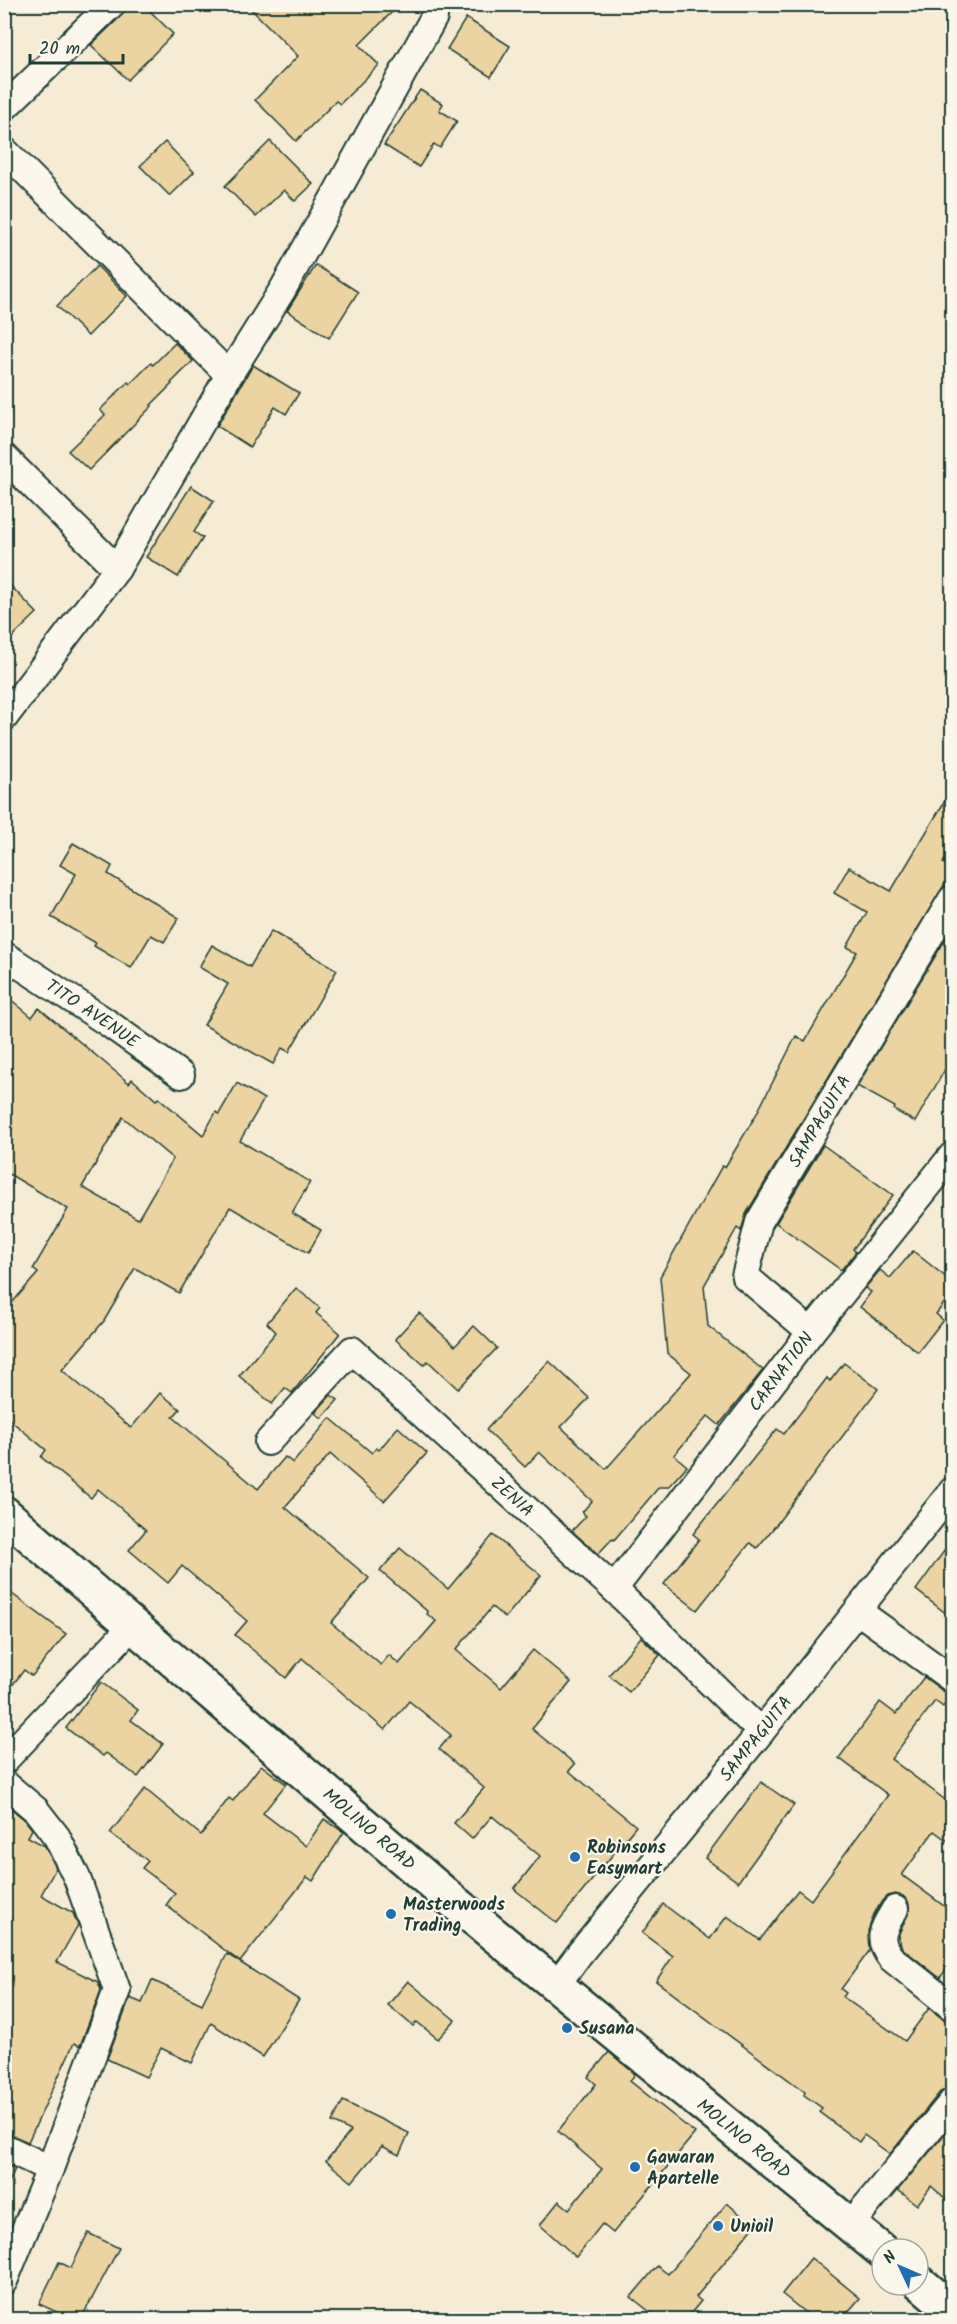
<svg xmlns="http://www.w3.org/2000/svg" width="957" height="2324" viewBox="0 0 957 2324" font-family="Kalam,sans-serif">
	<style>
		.building { fill: #ecd4a2; stroke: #1f3d34; stroke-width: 1.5; fill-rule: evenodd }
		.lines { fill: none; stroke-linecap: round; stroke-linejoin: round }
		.street-casing { stroke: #1f3d34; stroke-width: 30 }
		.secondary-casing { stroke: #1f3d34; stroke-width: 38 }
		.street { stroke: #fbf7ec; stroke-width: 26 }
		.secondary { stroke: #fbf7ec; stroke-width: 33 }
		.poi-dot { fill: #1f6fb2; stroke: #fbf7ec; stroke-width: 2 }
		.labels { text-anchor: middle; stroke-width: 4.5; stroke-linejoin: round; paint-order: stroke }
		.street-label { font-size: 18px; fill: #1f3d34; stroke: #fbf7ec }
		.poi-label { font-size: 18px; font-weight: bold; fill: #1f3d34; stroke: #fbf7ec; text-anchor: start }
	</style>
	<rect width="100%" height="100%" fill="#f6ecd6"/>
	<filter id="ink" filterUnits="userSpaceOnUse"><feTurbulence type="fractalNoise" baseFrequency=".0167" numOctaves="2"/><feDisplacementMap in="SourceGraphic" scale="12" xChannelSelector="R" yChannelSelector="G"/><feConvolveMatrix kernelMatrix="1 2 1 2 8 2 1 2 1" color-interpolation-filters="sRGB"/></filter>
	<g filter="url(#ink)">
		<g class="building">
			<path d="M127,4H143L173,34L128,80L91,45L122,15Z"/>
			<path d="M246,4H400L359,45L379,65L340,104L336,101L296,141L255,100L298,56Z"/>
			<path d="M466,18L510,46L491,77L447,49Z"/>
			<path d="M420,90L443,104L439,110L457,121L440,148L434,144L419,167L384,145Z"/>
			<path d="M270,141L313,184L295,201L284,190L256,217L225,186Z"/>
			<path d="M165,142L194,172L170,196L140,166Z"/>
			<path d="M316,265L358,292L329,338L287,311Z"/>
			<path d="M97,266L127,296L88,336L57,306Z"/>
			<path d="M175,343L193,361L171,383L172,384L151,405L152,406L89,470L68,451L105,415L100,410L128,382L130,384L151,363L153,365Z"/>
			<path d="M253,365L299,393L286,414L275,407L250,447L217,426Z"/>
			<path d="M191,486L214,501L194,532L203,538L178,577L146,557Z"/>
			<path d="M4,579L37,613L4,645Z"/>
			<path d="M952,789V847L943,863L952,868V872L746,1214L741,1231L737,1228L704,1286L708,1326L763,1370L719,1425L708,1416L674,1455L687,1466L668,1487H659L614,1540L612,1539L598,1554L572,1531L586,1516L582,1512L592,1501L539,1452L525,1467L486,1430L549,1361L589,1398L561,1427L606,1469L691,1373L667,1353L660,1277L722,1166L725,1167L756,1115L796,1036L805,1041L857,952L847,947L867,912L834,893L849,867L891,891Z"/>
			<path d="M73,843L112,866L108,874L179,918L164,942L151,935L131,968L94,946L96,943L51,917L76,874L60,865Z"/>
			<path d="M271,931L337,970L289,1052L282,1048L273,1064L204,1025L228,984L199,967L212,945L250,967Z"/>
			<path d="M948,935L952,938V1057L915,1122L894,1110L895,1107L857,1086Z"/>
			<path d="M4,994L32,1017L39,1008L129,1083L132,1079L156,1100L159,1098L203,1135L216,1112L219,1114L237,1083L264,1099L240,1141L310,1182L292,1213L321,1230L308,1253L230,1207L179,1293L135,1268L104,1321L62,1370L131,1428L160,1393L180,1409L173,1417L258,1489L285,1457L293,1463L330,1418L372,1453L376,1448L379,1450L398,1427L427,1453L384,1501L330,1454L285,1507L369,1578L331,1623L381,1665L389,1655L399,1664L436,1621L427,1614L428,1612L380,1571L400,1548L448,1589L493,1535L541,1575L505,1618L492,1607L456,1650L501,1688L533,1650L571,1682L532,1729L575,1764L569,1771L636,1826L557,1923L514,1889L540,1856L492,1816L472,1839L454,1823L484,1788L439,1749L451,1735L409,1701L385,1730L302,1658L286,1678L235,1635L247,1621L182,1566L168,1583L129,1550L146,1530L98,1489L91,1498L41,1457L46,1450L4,1415V1312L38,1273L33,1269L68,1209L4,1171ZM123,1117L173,1159L138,1219L82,1187Z"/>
			<path d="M823,1145L893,1195L853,1249L856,1252L841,1270L776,1223Z"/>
			<path d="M913,1251L952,1282V1293L936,1314L943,1320L918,1352L860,1307L871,1292L865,1288L880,1270L890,1278Z"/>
			<path d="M296,1288L320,1308L316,1313L340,1333L292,1393L285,1388L272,1404L239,1376L276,1332L267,1323Z"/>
			<path d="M419,1313L455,1346L474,1326L497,1348L458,1389L428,1361L424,1365L395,1339Z"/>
			<path d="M844,1363L878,1389L776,1525L757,1548L750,1543L697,1610L664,1584L699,1539L693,1534L777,1429L784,1434L827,1378L830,1381Z"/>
			<path d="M331,1395L338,1400L322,1418L315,1413Z"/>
			<path d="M952,1540V1618L916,1590Z"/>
			<path d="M4,1588L66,1634L32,1676L24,1670L4,1696Z"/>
			<path d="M641,1637L660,1655L629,1692L609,1675Z"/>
			<path d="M924,1677L943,1691L952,1694L943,1707L935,1701L891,1759L952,1805V1844L934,1831L902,1875L952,1912V1961L940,1978L902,1948L898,1936L910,1909L908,1901L903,1896L895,1894L887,1896L882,1901L874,1914L868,1931L870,1950L841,1989L846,1993L843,1997L905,2041L929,2008L943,2019L952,2023V2087L940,2092L890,2154L864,2135L859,2142L819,2112L822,2108L804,2095L805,2092L656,1981L673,1956L642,1933L663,1904L710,1939L727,1916L760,1940L798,1890L811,1900L888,1795L839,1758L880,1702L896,1714Z"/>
			<path d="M101,1682L138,1710L131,1720L163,1744L138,1777L106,1753L103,1756L66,1728Z"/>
			<path d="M261,1765L286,1784L263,1813L306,1846L324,1819L344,1832L313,1881L307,1877L240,1962L166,1905L175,1893L142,1868L148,1861L110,1833L145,1789L201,1835L229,1798L233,1801Z"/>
			<path d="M761,1782L794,1805L738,1882L705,1858Z"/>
			<path d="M4,1803L25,1820L32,1829L28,1837L45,1846L56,1868L41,1895L73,1913L78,1925L57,1962L98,1982L101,1990L80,2046L74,2043L28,2142L4,2132Z"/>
			<path d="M227,1954L299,2000L263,2057L211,2023L192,2063L161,2048L146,2077L107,2059L130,1998L142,2003L152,1980L202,2004Z"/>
			<path d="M408,1981L455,2020L438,2039L417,2022L413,2026L388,2005Z"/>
			<path d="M609,2052L635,2074L630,2081L695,2133L613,2233L602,2224L576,2257L540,2225L559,2201L569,2209L602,2169L558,2131L596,2084L588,2077Z"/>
			<path d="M343,2101L409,2133L399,2155L382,2146L352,2182L326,2161L351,2131L332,2122Z"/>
			<path d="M952,2125V2204L931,2186L917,2205L898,2190Z"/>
			<path d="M4,2164L15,2169L4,2192Z"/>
			<path d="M727,2203L754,2226L696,2297L701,2301L686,2319H659L631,2297L657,2266L668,2274Z"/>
			<path d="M88,2233L119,2248L81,2319H72L39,2304L59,2262L71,2268Z"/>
			<path d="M811,2258L860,2298L842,2319H813L782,2294Z"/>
		</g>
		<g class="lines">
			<defs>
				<g id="street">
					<path d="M4,108L112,4"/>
					<path d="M4,150L229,375"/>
					<path d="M4,457L117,569"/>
					<path d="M4,718L117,569L229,375L283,289L434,17"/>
					<path id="s1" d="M4,955L105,1021L181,1075"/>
					<path id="s2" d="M811,1332L745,1276L759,1222L952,899"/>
					<path id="s3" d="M268,1442L352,1350L614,1589L761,1732"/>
					<path id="s4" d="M614,1589L811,1332L952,1156"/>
					<path d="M858,1611L952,1679"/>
					<path d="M4,1761L133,1625"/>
					<path d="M4,1783L36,1810L57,1837L77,1878L117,1990L50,2169L4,2281"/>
					<path d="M895,1909C884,1928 875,1938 891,1958L952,2007"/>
					<path id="s5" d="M557,1984L580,1953L761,1732L952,1491"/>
					<path d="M4,2147L50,2169"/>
					<path d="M851,2224L952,2102"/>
				</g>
				<g id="secondary">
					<path id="s6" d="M4,1513L109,1605L454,1902L882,2251"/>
					<path d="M918,2281L952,2310"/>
				</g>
			</defs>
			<use href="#street" class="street-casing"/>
			<use href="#secondary" class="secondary-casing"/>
			<use href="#street" class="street"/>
			<use href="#secondary" class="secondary"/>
		</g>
	</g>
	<g class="poi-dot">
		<circle cx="575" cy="1857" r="6"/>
		<circle cx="391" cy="1914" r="6"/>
		<circle cx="567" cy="2028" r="6"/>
		<circle cx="635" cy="2167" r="6"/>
		<circle cx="718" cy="2226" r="6"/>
	</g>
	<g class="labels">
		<g class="street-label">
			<text dy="6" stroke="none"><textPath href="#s1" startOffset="106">TITO AVENUE</textPath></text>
			<text dy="6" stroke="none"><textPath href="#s2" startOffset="260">SAMPAGUITA</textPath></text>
			<text dy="6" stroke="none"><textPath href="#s4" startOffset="274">CARNATION</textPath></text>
			<text dy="6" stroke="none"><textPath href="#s3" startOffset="342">ZENIA</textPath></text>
			<text dy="6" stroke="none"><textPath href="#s5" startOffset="316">SAMPAGUITA</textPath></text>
			<text dy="6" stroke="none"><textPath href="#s6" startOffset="483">MOLINO ROAD</textPath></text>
			<text dy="6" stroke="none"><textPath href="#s6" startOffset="969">MOLINO ROAD</textPath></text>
		</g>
		<g class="poi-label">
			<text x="587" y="1853">Robinsons<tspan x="587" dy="21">Easymart</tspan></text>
			<text x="403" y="1910">Masterwoods<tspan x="403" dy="21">Trading</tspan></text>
			<text x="579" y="2034">Susana</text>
			<text x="647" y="2163">Gawaran<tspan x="647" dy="21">Apartelle</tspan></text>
			<text x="730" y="2232">Unioil</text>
		</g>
	</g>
	<rect width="957" height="2324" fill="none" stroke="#fbf7ec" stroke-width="24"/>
	<rect x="12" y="12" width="933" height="2300" fill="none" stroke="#1f3d34" stroke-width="2" filter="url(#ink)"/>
	<g transform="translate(900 2267) rotate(314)"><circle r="28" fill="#fbf7ec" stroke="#a3ada2" stroke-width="1.5"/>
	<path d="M0-4.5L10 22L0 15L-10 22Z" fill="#1f6fb2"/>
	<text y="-9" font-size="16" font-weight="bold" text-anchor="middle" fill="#1f3d34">N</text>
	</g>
	<path d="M30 54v9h93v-9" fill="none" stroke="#1f3d34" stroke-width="3"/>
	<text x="39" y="54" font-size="18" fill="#1f3d34" stroke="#fbf7ec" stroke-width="4.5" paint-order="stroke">20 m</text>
</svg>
